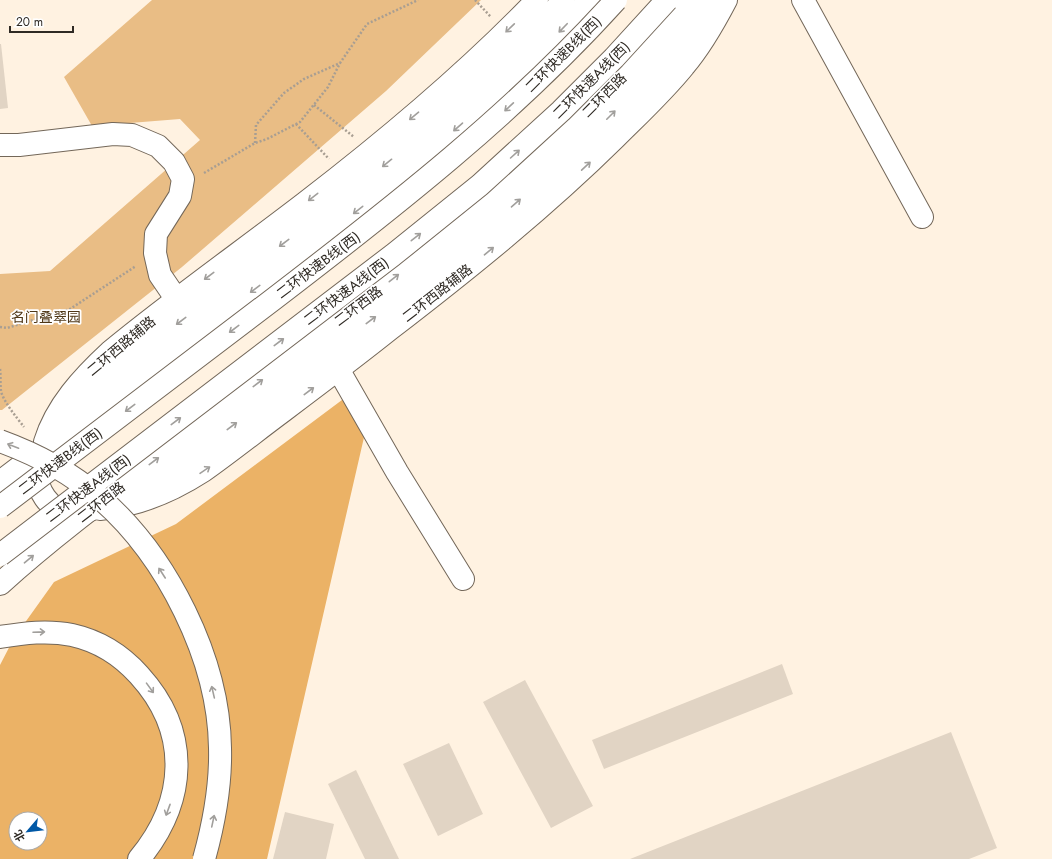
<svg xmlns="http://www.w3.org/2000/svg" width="1052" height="859" viewBox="0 0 1052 859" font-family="Jost,'Noto Sans SC',sans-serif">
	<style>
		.green { fill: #e9bd85 }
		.forest { fill: #ebb266; fill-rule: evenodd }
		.building { fill: #e1d4c4 }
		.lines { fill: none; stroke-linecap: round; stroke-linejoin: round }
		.minor-casing { stroke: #736759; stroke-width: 24 }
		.major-casing { stroke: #736759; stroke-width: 24 }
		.highway-casing { stroke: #736759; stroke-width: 24 }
		.path { stroke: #a89e92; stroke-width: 2.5; stroke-dasharray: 2 2; stroke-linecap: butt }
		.minor { stroke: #fff; stroke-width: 22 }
		.major { stroke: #fff; stroke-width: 22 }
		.highway { stroke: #fff; stroke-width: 22 }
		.highway-bridge-casing { stroke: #736759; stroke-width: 24; stroke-linecap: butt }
		.highway-bridge { stroke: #fff; stroke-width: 22 }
		.oneway { stroke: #a19f9c }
		.labels { text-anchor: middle; stroke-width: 3.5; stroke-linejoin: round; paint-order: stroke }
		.street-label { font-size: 14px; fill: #2f2a24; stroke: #fff }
		.park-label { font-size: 14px; fill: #4f3717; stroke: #fff }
	</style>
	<rect width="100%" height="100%" fill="#fff2e1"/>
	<path class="green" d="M152,0H481L386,91L182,267L2,410H0V274L50,271L200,140L180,119L92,126L64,77Z"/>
	<path class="forest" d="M346,397L365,433L267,859H0V665L14,638L54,582L176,524ZM16,819H40V843H16Z"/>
	<g class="building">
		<path d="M0,44H1L8,108L0,109Z"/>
		<path d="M782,664L793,694L604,769L592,740Z"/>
		<path d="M525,680L593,806L551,828L483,702Z"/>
		<path d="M951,732L997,848L969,859H630Z"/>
		<path d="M449,743L483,814L438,836L403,764Z"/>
		<path d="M356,770L399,859H365L328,784Z"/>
		<path d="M285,812L334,824L326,859H273Z"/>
	</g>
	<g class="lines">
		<defs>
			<g id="minor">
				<path d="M803,0L922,217"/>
				<path d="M0,145H19L113,134L132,135L158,146L174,162L183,179L180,196L156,234L155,253L160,275L177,300"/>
				<path d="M338,369L397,472L463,579"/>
				<path d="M45,442C56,406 83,377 110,352C173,300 240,253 305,203C387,140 466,74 537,0"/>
				<path d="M100,509C137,506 172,491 203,471C230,452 256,431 283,411C319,384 355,357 390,329C468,269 545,207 615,138C638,115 663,92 684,66C701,46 714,23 726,0"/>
			</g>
			<g id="major">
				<path d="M37,462C33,487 49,515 77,514"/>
				<path d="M0,482L328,233L415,164L495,95L547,45L590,0"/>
				<path d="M0,584C64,526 135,476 204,423C301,350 400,278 492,199C563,138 630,71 692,0"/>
			</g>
			<g id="highway">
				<path d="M43,450C63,422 88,397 114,373C266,251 430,144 564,0"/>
				<path d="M90,510L153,480L194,454L386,309L476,238L532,190L614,112L669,54L717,0"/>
				<path d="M0,637C24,633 48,630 72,635C99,641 121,655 139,675C191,732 187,801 139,859"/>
			</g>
		</defs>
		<use href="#minor" class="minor-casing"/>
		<use href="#major" class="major-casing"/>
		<use href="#highway" class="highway-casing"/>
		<g class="path">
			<path d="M475,0L491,17"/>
			<path d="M314,105L354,137"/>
			<path d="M296,124L329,159"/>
			<path d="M255,143L256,125L284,93L304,79L340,63L367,24L418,0"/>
			<path d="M204,173L255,143L267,139L300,122L328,87L340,63"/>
			<path d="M0,327L7,328L70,309L136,266"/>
			<path d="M0,369C1,376 0,384 1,391C3,401 17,418 24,427"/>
		</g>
		<use href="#minor" class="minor"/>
		<use href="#major" class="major"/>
		<use href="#highway" class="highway"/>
		<defs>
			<g id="highway-bridge">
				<path d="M0,441C36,454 70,472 100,498C167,556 219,659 220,748C221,786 214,823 204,859"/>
				<path d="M0,507C92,437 183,368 275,298C395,206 514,113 616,0"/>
				<path d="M0,555L393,255L480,185L561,111L614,58L667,0"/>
			</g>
		</defs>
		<use href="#highway-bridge" class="highway-bridge-casing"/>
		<use href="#highway-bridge" class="highway-bridge"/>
	</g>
	<defs><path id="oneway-shaft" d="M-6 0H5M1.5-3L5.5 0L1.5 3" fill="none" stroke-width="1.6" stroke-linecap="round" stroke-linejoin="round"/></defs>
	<g class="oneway">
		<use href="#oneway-shaft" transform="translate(510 28) rotate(136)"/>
		<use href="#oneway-shaft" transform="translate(563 28) rotate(134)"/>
		<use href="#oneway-shaft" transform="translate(509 107) rotate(137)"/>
		<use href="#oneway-shaft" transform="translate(611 115) rotate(-45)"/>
		<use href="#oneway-shaft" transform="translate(414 116) rotate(140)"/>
		<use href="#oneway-shaft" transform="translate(458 127) rotate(139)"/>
		<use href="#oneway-shaft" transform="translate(515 154) rotate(-42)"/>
		<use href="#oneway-shaft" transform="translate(387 163) rotate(141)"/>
		<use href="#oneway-shaft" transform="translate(586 166) rotate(-43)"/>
		<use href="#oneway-shaft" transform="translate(313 197) rotate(142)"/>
		<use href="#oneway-shaft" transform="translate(516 203) rotate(-41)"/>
		<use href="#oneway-shaft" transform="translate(358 210) rotate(142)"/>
		<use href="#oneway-shaft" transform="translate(416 237) rotate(-38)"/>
		<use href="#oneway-shaft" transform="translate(284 243) rotate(143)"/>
		<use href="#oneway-shaft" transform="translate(489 251) rotate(-40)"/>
		<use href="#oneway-shaft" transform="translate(209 276) rotate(143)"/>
		<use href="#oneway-shaft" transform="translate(394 278) rotate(-38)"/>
		<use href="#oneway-shaft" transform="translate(255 289) rotate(143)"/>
		<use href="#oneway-shaft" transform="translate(371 320) rotate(-37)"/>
		<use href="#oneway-shaft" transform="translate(181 321) rotate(143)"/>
		<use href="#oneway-shaft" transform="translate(234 329) rotate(143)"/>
		<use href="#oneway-shaft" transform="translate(279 342) rotate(-37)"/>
		<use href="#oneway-shaft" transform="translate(258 383) rotate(-37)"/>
		<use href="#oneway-shaft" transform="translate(309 391) rotate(-37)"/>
		<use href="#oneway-shaft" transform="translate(130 408) rotate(143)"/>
		<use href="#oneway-shaft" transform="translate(176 421) rotate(-37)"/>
		<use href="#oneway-shaft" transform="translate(232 426) rotate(-37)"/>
		<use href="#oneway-shaft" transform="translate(13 446) rotate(-159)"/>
		<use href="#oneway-shaft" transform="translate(154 461) rotate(-37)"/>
		<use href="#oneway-shaft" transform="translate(205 470) rotate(-34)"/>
		<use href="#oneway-shaft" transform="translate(29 559) rotate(-40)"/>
		<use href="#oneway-shaft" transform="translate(162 573) rotate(-123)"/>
		<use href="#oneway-shaft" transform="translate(39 632) rotate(-2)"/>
		<use href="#oneway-shaft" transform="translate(150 688) rotate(54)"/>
		<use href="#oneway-shaft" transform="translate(213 692) rotate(-103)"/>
		<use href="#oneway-shaft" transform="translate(168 810) rotate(110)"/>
		<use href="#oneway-shaft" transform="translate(213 821) rotate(-78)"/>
	</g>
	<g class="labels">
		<g class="street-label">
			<text transform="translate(563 54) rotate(-45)" y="5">二环快速B线(西)</text>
			<text transform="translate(591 80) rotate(-45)" y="5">二环快速A线(西)</text>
			<text transform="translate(604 95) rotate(-45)" y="5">二环西路</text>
			<text transform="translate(318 265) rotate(-37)" y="5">二环快速B线(西)</text>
			<text transform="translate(346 291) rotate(-37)" y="5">二环快速A线(西)</text>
			<text transform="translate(437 293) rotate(-38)" y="5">二环西路辅路</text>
			<text transform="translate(358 306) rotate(-37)" y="5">二环西路</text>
			<text transform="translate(121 346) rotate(-40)" y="5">二环西路辅路</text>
			<text transform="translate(60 461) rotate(-37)" y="5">二环快速B线(西)</text>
			<text transform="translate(88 488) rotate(-37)" y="5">二环快速A线(西)</text>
			<text transform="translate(101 502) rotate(-38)" y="5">二环西路</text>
		</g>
		<g class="park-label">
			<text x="46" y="322">名门叠翠园</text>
		</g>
	</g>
	<g transform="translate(28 831) rotate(242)"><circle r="19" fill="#ffffff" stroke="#acaaa7"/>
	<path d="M0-3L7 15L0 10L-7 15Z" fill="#0058a6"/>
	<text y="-6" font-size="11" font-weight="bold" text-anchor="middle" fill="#2f2a24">北</text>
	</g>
	<path d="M10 26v6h63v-6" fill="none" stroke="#2f2a24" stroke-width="2"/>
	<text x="16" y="26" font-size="12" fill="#2f2a24" stroke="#ffffff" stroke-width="3" paint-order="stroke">20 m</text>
</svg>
